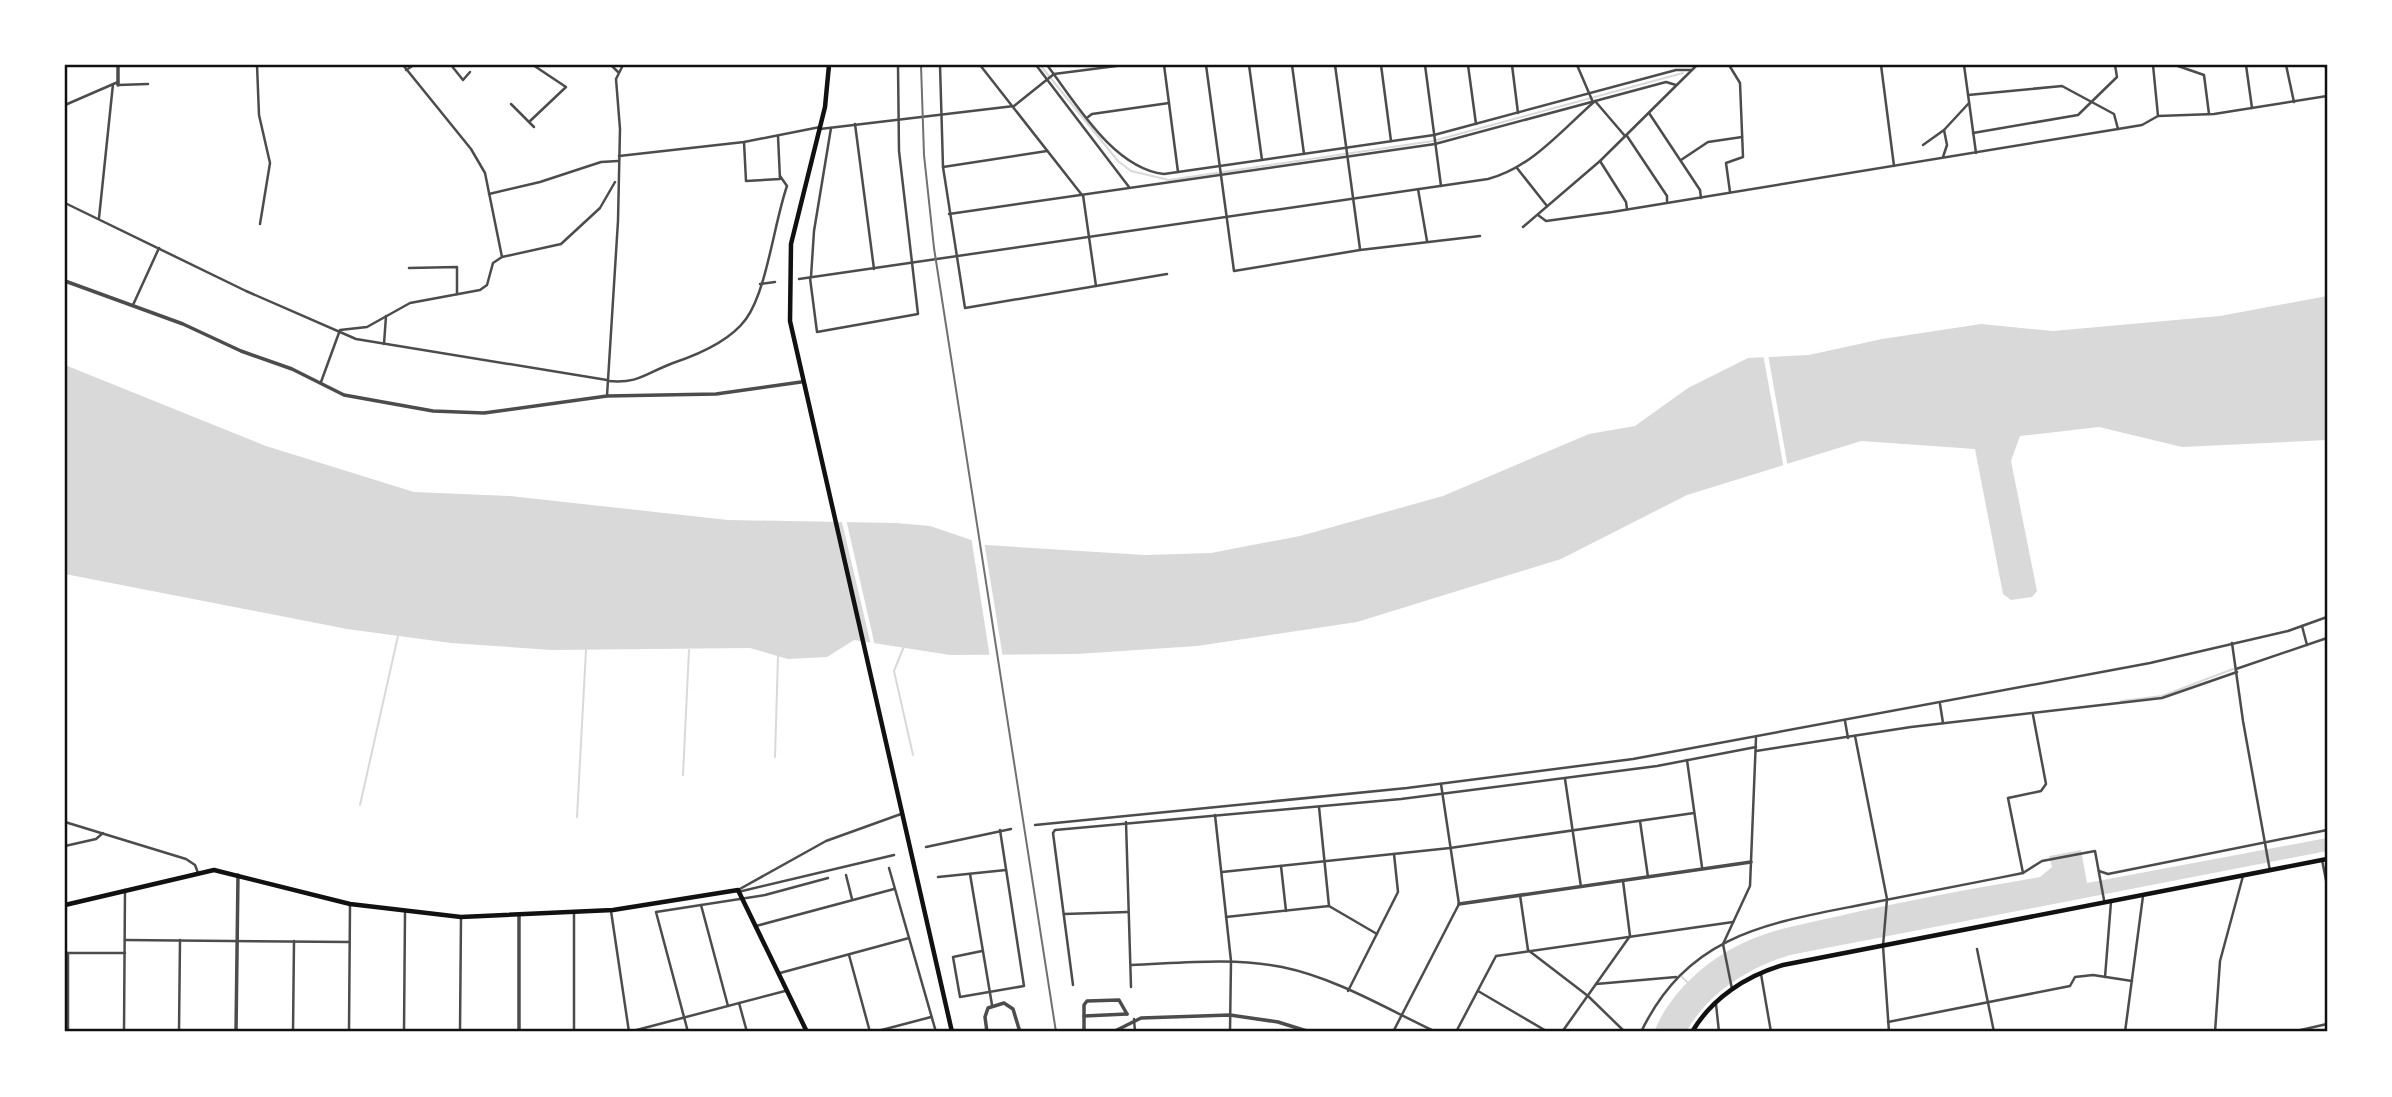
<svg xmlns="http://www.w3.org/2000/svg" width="2392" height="1097" viewBox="0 0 2392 1097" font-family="Lato,sans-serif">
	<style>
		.water { fill: #d9d9d9 }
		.pier { fill: #fff }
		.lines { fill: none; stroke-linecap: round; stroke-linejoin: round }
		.stream { stroke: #d9d9d9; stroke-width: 2 }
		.pedestrian { stroke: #4c4c4c; stroke-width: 2.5 }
		.minor { stroke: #4c4c4c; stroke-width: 2.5 }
		.tertiary { stroke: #4c4c4c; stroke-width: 3.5 }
		.primary { stroke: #111; stroke-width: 4.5 }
		.rail { stroke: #707070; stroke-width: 2 }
		.neatline { fill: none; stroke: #111; stroke-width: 2.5 }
	</style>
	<rect width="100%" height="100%" fill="#fff"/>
	<g class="water">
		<path d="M2327,296V440L2182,447L2099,427L2020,436L2011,461L2037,591L2032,597L2011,600L2003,594L1975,449L1861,441L1687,495L1561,559L1357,622L1197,646L1077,654L950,655L854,640L827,657L788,659L750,648L552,650L451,643L347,629L65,574V365L266,446L414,492L510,496L728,520L896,523L930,526L986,545L1145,555L1211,553L1300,536L1443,496L1589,434L1635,426L1688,388L1748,358L1809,355L1882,339L1981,324L2053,331L2220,316Z"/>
		<path d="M2327,838V851L1790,955C1748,968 1708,993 1686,1032H1654C1669,994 1706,960 1743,943C1772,929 1804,924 1835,917C1903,901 1971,889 2040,877L2052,867L2049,856L2081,850L2087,883Z"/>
	</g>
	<g class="pier">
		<path d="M1763,354H1768L1788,468L1784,469Z"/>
		<path d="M841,518L846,519L875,646L871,645Z"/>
		<path d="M971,536L984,541L1003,658H990Z"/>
	</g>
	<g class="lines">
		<g class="stream">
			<path d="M1040,65L1118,161L1131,171L1169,180L1433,141L1683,73"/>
			<path d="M905,644L894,671L913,755"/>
			<path d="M2121,701L2162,696L2233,669"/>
			<path d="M775,757L778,656"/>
			<path d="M683,775L689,650"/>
			<path d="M360,805L398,636"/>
			<path d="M577,817L586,650"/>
			<path d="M1682,977L1689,984"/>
		</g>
		<g class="pedestrian">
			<path d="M1923,145L1944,130L1969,103"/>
			<path d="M1943,157L1947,145L1944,130"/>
		</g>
		<g class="minor">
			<path d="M257,65L259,115L270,163L260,224"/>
			<path d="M451,65L463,80L470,72"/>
			<path d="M611,65L618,72"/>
			<path d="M940,65L943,167L965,308L1167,274"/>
			<path d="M980,65L1082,195"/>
			<path d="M1036,65L1129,187"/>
			<path d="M1047,65C1076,103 1113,168 1164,174L1434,135L1676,70H1691"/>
			<path d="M1164,65L1178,172"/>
			<path d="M1206,65L1234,271L1360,250L1480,236"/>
			<path d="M1249,65L1262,160"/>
			<path d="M1292,65L1304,154"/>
			<path d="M1335,65L1360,249"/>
			<path d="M1381,65L1391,141"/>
			<path d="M1425,65L1441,186"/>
			<path d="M1468,65L1476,124"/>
			<path d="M1512,65L1518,113"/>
			<path d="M1577,65L1592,100"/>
			<path d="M1729,65L1740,83L1743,157L1726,163L1730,192"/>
			<path d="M1881,65L1894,166"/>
			<path d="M1964,65L1976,153"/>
			<path d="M2153,65L2158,116"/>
			<path d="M2175,65L2204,75L2209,114"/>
			<path d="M2246,65L2252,108"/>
			<path d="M2286,65L2294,102"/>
			<path d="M2325,65L2327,70"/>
			<path d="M406,70L414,65"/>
			<path d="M118,85L148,84"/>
			<path d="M1968,95L2062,86L2114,114L2118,129L2142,125L2158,116L2214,114L2327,96"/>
			<path d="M511,104L534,127"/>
			<path d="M65,105L118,82"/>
			<path d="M1649,113L1700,190L1701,198"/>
			<path d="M1088,117L1092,114L1169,103"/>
			<path d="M529,122L566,87L533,65"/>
			<path d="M855,124L874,269"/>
			<path d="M820,129L1014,106L1054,74L1124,65"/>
			<path d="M1973,133L2078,115L2117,77L2115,65"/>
			<path d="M1627,136L1667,196V201"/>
			<path d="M744,142L746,181L780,179L778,136"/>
			<path d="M619,156L744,142L820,127"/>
			<path d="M1681,160L1708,142L1742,137"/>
			<path d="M1600,161L1626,202L1627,209"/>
			<path d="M943,167L1047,151"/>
			<path d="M1517,168L1547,206"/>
			<path d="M1418,189L1427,241"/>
			<path d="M489,194L540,182L601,162L618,161"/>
			<path d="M1083,195L1096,286"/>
			<path d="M65,203L246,291L356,339L607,380"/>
			<path d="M949,214L1435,144L1666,82L1676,85"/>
			<path d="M1538,215L1546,221L1612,212L2118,129"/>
			<path d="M99,218L113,84"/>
			<path d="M1523,227L1600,161L1697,65"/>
			<path d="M502,257L561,244L600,208L615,182"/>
			<path d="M409,268L457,267V294"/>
			<path d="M811,277L814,231L831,128"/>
			<path d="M810,278L817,332L918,314L899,151L898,65"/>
			<path d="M799,279L1488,179C1531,168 1562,130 1595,101L1625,136"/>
			<path d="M760,284L775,282"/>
			<path d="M133,305L159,248"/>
			<path d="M384,344L386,316"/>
			<path d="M608,381C639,384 646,373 673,363C697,355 730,341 746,319C767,290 774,223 787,186L780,176"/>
			<path d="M321,382L340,330L367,327L410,303L480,290L487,285L493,263L502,257L485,173L471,149L403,65"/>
			<path d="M607,396L618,221L620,129L616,79L623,65"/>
			<path d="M2302,626L2307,645"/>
			<path d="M2232,643L2243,721L2270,871"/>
			<path d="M2236,669L2327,638"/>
			<path d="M1940,704L1943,723"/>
			<path d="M1845,721L1848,738"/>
			<path d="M1855,736L1887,899L1883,946L1889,1032"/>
			<path d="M1756,751L1911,727L2162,698L2237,672"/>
			<path d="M1687,760L1702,867"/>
			<path d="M1565,779L1581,887"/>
			<path d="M1319,807L1329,906"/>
			<path d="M1215,815L1231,961L1230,1032"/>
			<path d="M1640,821L1648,877"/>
			<path d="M65,822L186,859L195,865L198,873"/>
			<path d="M1126,822L1131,987"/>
			<path d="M1035,825L1407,788L1633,759L2150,663L2288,631L2327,617"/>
			<path d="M65,846L96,839L103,833"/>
			<path d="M926,847L1011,829"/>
			<path d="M2322,860L2327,885"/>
			<path d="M1281,866L1286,911"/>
			<path d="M889,868L936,1032"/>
			<path d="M2099,871L2108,874L2327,830"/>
			<path d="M1222,872L1450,848L1694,813"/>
			<path d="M2023,873L2008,798L2041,791L2046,784L2033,715"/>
			<path d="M970,874L992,1005"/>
			<path d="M846,875L852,899"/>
			<path d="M938,877L1006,870"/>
			<path d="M738,890L826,841L901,814"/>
			<path d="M738,892L894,855"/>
			<path d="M1520,895L1528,950L1588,996L1625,1032"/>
			<path d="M701,905L728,1006"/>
			<path d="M611,911L629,1032"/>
			<path d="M574,914V1032"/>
			<path d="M1064,914L1128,912"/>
			<path d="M1226,917L1329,906L1377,934"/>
			<path d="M756,926L894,889"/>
			<path d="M125,940L349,942"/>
			<path d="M1977,949L1994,1032"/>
			<path d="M982,951L953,957L960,997L1024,986L1000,830"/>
			<path d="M65,953H125"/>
			<path d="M849,955L870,1032"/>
			<path d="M1131,965C1181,963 1232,957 1282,967C1336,978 1387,1009 1436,1032"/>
			<path d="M780,973L909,938"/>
			<path d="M1761,974L1771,1032"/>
			<path d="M2105,977L2111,902"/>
			<path d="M1596,984L1676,977"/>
			<path d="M1073,985L1053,833L1055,830L1401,799L1657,766L1756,747"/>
			<path d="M1732,989L1723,944L1750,886L1756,738"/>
			<path d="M1348,991L1398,892L1394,854"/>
			<path d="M1478,991L1548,1032"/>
			<path d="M739,1003L747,1032"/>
			<path d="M1716,1004L1719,1032"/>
			<path d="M1134,1019L1135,1032"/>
			<path d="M1888,1022L2070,986L2075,977L2093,975L2132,981"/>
			<path d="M68,1032V953"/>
			<path d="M124,1032L125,890"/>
			<path d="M179,1032L180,940"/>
			<path d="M293,1032L294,941"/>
			<path d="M349,1032L350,904"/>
			<path d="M404,1032L405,913"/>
			<path d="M460,1032L461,917"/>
			<path d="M629,1032L785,991"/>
			<path d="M688,1032L656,912L765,895L828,878"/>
			<path d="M874,1032L931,1017"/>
			<path d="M1393,1032L1459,904L1441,784"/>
			<path d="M1456,1032L1496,956L1733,922"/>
			<path d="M1562,1032L1630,936L1623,881"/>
			<path d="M1641,1032C1688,935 1764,924 1860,905C1915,894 1969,884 2023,873L2042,861L2095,851L2104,900"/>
			<path d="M2125,1032L2143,896"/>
			<path d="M2215,1032L2220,961L2243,876"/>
			<path d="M2292,1032L2327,1024"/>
		</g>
		<g class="tertiary">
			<path d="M118,65V85"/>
			<path d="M65,281L183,324L241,351L292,369L344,395L433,411L484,413L607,396L716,394L801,382"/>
			<path d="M1459,904L1751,862"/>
			<path d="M1084,1016L1127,1014"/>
			<path d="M236,1032L238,875"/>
			<path d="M519,1032V916"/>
			<path d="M987,1032L985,1017L988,1008L1004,1003L1013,1009L1020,1032"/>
			<path d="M1084,1032V1005L1087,1001L1119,1000L1127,1014"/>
			<path d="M1113,1032L1141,1018L1230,1015L1278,1022L1310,1032"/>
		</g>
		<g class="primary">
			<path d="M829,65L825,107L791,244L790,321L952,1032"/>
			<path d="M65,905L214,870L350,904L461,917L613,910L738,890L807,1032"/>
			<path d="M1692,1032C1712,998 1746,976 1783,965L2327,859"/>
		</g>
		<path class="rail" d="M921,65L924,155L934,248L1056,1032"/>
	</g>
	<rect width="2392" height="1097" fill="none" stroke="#ffffff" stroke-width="133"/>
	<rect x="66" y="66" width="2260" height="964" class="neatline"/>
</svg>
